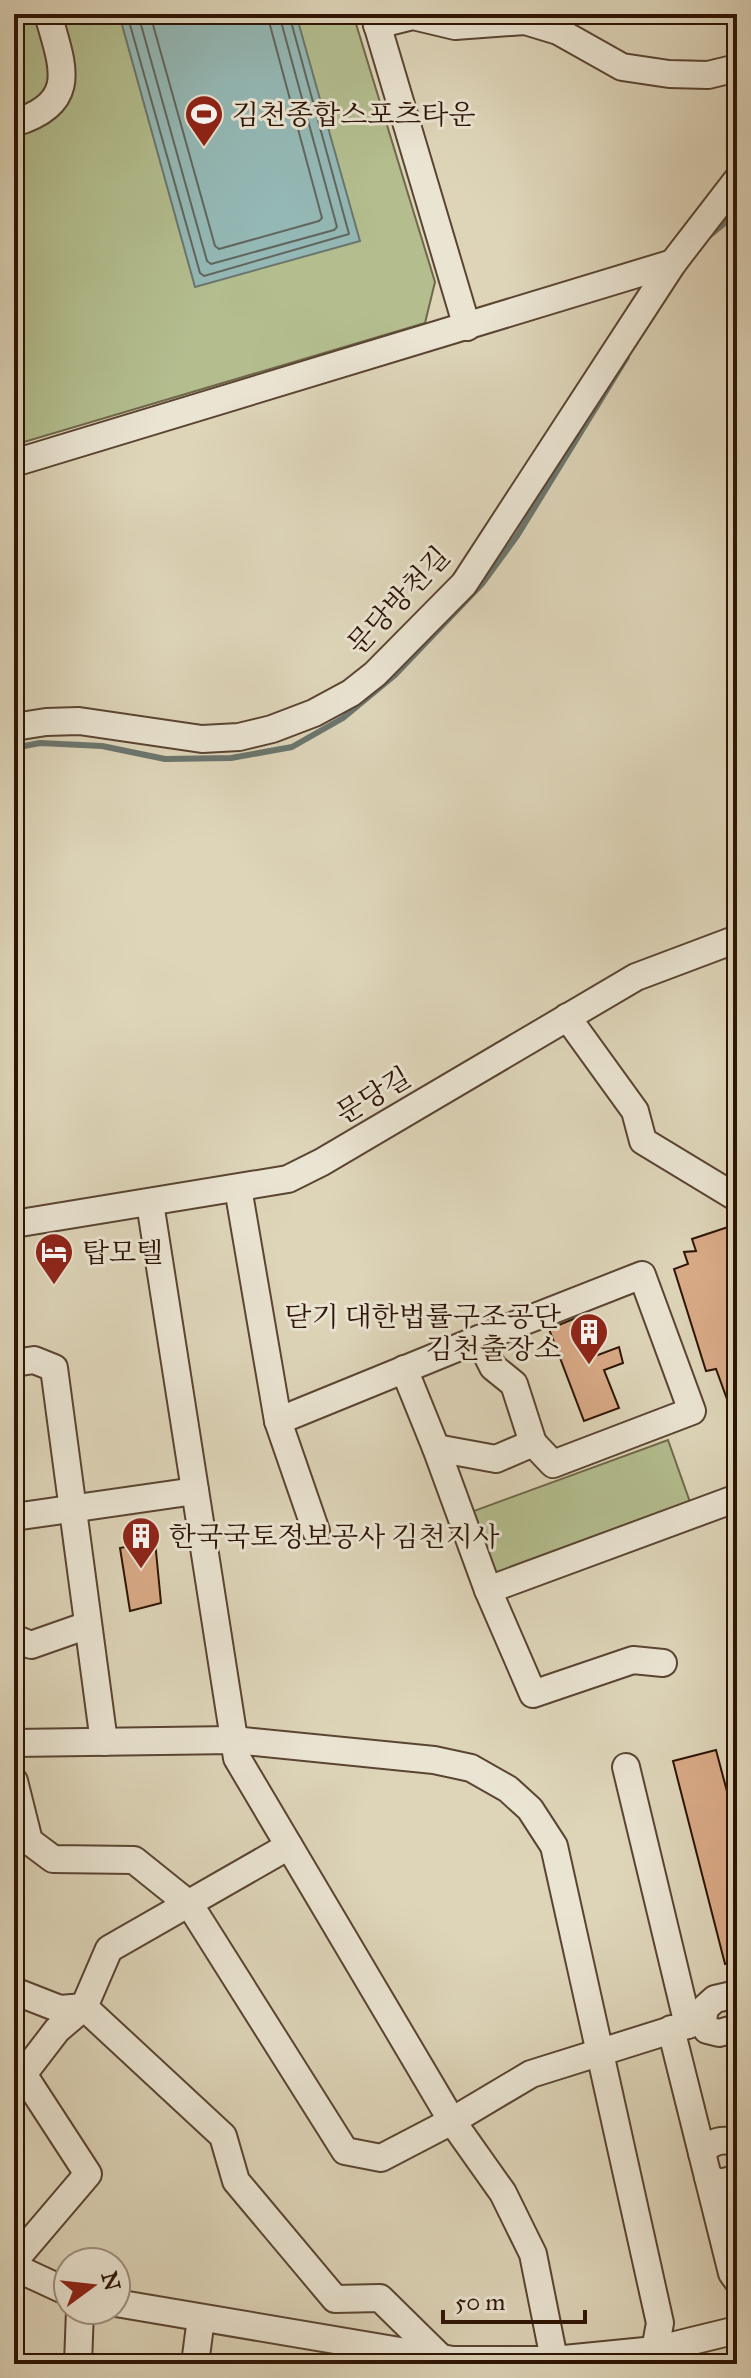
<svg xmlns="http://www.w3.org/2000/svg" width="751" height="2378" viewBox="0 0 751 2378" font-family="'IM FELL Great Primer','Noto Serif KR',serif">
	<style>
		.green { fill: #b3bd8e; stroke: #70684a; stroke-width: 2 }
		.water { fill: #94b8b5; stroke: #6b766f; stroke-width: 2 }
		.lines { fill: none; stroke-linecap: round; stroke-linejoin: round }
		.shore { stroke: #61665d; stroke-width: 2 }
		.stream { stroke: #6b766f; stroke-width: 6 }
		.building { fill: #d8aa86; stroke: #2e1405; stroke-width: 2 }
		.minor-casing { stroke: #5a4432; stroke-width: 30 }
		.minor { stroke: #eae4d2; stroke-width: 26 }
		.labels { text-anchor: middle; stroke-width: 6; stroke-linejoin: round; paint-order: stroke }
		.poi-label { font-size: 28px; fill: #2e1405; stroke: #eae4d2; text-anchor: start }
		.street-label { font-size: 28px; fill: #2e1405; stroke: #eae4d2 }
	</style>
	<rect width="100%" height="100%" fill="#ded5b9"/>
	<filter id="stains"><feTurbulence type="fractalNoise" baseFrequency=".0025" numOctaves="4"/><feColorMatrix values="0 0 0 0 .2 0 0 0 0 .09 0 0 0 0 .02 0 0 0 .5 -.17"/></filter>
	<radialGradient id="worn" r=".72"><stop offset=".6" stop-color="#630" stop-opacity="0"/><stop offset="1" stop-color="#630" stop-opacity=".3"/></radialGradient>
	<g class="green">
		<path d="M14,14H353L435,282L425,323L14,445Z"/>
		<path d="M668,1440L691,1505L493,1579L471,1512Z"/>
	</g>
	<path class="water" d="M119,14H296L360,241L195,287Z"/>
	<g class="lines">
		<g class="shore">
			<path d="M127,14L200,273L204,276L349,234L289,14"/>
			<path d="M138,14L207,261L211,264L334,230L337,227L279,14"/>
			<path d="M150,14L215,246L219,249L319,221L322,218L267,14"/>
		</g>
		<g class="stream">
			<path d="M709,236L737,213"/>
			<path d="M14,748L40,743L102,746L165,759L231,758L292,747L343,718L395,675L482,584L517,536L627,357"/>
		</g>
	</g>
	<g class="building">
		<path d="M734,1225L737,1234V1421H735L716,1369L706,1371L674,1269L688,1264L684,1252L696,1251L692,1239Z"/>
		<path d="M583,1315L598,1355L619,1347L623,1363L604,1370L619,1408L584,1421L549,1329Z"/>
		<path d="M155,1541L161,1603L130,1611L120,1548Z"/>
		<path d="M716,1750L737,1829V1960L725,1964L673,1761Z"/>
	</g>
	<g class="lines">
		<defs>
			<g id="minor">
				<path d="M374,14L467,327"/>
				<path d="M377,25L413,16L455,26L525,21L558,31L622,67L669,74L708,75L737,68"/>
				<path d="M14,123C81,103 62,65 48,14"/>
				<path d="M14,463L673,263"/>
				<path d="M14,727L46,722L79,721L202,739L239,737L272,729L314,713L351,693L375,674L464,584L673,263L737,180"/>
				<path d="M567,1017L635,1111L643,1141L737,1198"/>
				<path d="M238,1188L278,1421L316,1531"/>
				<path d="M150,1203L237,1758L452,2121L503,2193L533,2254L555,2364"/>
				<path d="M14,1224L288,1179L322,1162L636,977L737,939"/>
				<path d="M479,1339L642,1275L692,1411L553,1464L533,1443"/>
				<path d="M14,1363L34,1360L54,1368L104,1742"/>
				<path d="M404,1369L436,1448L488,1590L533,1694L633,1660L663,1663"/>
				<path d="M278,1421L479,1339L493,1367L514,1384L533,1443L496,1459L436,1448"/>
				<path d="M14,1517L195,1491"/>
				<path d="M488,1590L737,1498"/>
				<path d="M14,1638L31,1645L88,1625"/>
				<path d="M14,1743L234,1740L434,1760L471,1768L508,1789L530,1809L554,1846L660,2323L655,2350L670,2364"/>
				<path d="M626,1767L688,2025"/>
				<path d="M14,1781L29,1841L53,1859L134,1860L190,1905L345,2151L381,2158L452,2121L531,2074L703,2020"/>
				<path d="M14,1991L60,2009L84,2007L223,2136L236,2181L335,2299L380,2298L441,2358"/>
				<path d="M737,1994L715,1999L705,2008L703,2020L707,2030L719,2033L737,2028"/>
				<path d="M671,2029L732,2273L737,2280"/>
				<path d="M14,2086L57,2030L84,2007L109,1949L289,1846"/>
				<path d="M702,2153C710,2141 724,2138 737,2143"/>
				<path d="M708,2177L719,2183L737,2179"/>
				<path d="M14,2261L88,2174L23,2074"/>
				<path d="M14,2267L68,2292"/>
				<path d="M116,2303L453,2360H554L655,2350L737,2330"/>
				<path d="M78,2364L80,2310"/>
				<path d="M195,2364L201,2318"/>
			</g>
		</defs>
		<use href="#minor" class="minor-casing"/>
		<use href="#minor" class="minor"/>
	</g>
	<defs>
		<symbol id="stadium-pin" viewBox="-11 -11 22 30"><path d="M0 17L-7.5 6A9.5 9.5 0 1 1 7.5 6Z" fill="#8f2418" stroke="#eae4d2"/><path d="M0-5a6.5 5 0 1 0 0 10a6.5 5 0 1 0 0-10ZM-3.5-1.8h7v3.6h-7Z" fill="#fff"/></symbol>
		<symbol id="hotel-pin" viewBox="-11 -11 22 30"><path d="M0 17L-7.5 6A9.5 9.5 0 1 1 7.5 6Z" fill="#8f2418" stroke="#eae4d2"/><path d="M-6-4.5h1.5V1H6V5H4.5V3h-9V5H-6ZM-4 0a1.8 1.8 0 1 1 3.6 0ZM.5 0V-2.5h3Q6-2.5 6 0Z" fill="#fff"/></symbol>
		<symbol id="building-pin" viewBox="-11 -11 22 30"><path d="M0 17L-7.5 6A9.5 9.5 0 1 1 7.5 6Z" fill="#8f2418" stroke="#eae4d2"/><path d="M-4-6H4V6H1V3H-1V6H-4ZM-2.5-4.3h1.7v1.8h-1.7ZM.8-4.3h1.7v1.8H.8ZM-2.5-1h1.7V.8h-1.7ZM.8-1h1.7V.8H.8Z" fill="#fff"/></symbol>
	</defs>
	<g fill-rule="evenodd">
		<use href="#stadium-pin" x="182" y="92" width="44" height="60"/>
		<use href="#hotel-pin" x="32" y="1230" width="44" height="60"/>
		<use href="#building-pin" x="567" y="1310" width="44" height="60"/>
		<use href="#building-pin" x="119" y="1514" width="44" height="60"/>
	</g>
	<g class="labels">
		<g class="poi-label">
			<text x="232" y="124">김천종합스포츠타운</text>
			<text x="82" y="1262">탑모텔</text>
			<text x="561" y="1326" text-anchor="end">닫기 대한법률구조공단<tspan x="561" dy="32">김천출장소</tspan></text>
			<text x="169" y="1546">한국국토정보공사 김천지사</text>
		</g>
		<g class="street-label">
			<text transform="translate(398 600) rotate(-47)" y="10">문당방천길</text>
			<text transform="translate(373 1095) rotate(-31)" y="10">문당길</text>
		</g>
	</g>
	<rect width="751" height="2378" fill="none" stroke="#ded5b9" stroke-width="48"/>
	<rect x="16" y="16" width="719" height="2346" fill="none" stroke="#2e1405" stroke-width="4"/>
	<rect x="24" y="24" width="703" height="2330" fill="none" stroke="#2e1405" stroke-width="2"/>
	<g transform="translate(92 2286) rotate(75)"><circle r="38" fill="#eae4d2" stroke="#9f9180" stroke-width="2"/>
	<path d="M0-6L14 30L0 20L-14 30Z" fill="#8f2418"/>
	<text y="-12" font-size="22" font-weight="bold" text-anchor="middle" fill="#2e1405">N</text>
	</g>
	<path d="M443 2310v12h142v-12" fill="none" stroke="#2e1405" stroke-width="4"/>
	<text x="455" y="2310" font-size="24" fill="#2e1405" stroke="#eae4d2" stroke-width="6" paint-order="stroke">50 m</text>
	<rect width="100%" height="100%" filter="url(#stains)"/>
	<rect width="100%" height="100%" fill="url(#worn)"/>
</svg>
